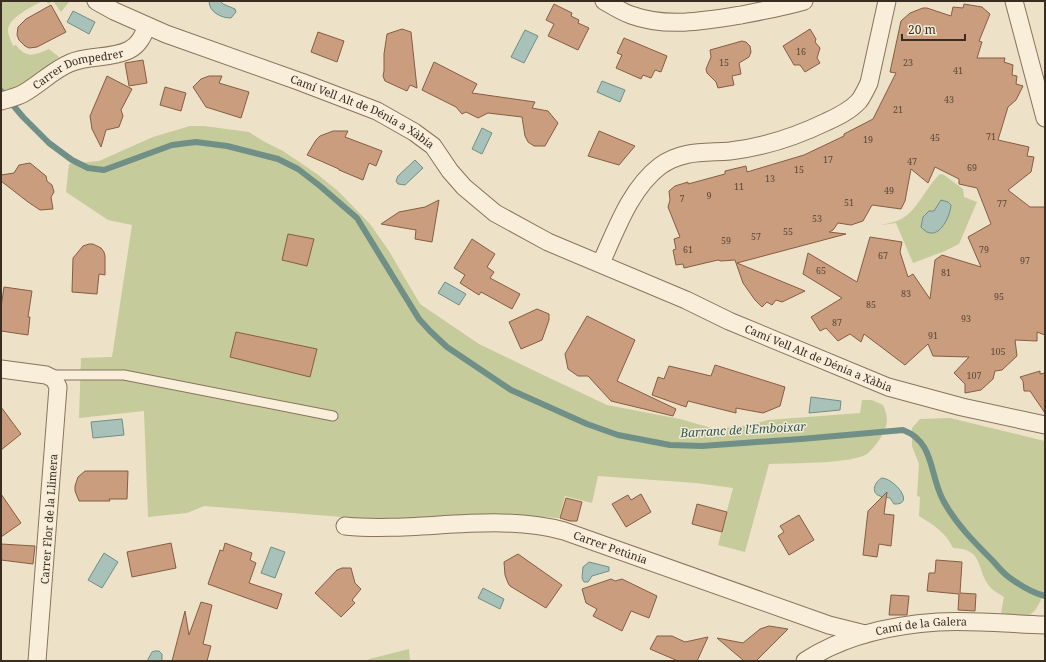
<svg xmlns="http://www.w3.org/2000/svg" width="1046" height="662" viewBox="0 0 1046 662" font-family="'Noto Serif',serif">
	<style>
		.green { fill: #c6cb9b }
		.water { fill: #a8c1b9; stroke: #6f8f87 }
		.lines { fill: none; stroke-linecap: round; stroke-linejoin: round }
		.stream { stroke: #6f8f87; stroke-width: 6 }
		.building { fill: #c99d7e; stroke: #865d43 }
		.service-casing { stroke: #88735d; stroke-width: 11 }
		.minor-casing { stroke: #88735d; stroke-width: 19 }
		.service { stroke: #f8eeda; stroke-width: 9 }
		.minor { stroke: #f8eeda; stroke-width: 17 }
		.labels { text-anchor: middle; stroke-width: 3; stroke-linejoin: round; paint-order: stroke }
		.number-label { font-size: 9px; fill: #5d4838 }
		.street-label { font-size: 11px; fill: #392c20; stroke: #f4ebd6 }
		.water-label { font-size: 12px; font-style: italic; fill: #305855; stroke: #f4ebd6 }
	</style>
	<rect width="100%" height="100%" fill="#ede1c7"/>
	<g class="green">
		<path d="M1,1H42C32,7 9,17 8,30C8,35 11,41 13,46L16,45C26,59 35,55 49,49L59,57L23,84L1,98Z"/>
		<path d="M46,1H67L69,2L61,12L53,1L48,4Z"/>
		<path d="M190,126H204L249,132L263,141L283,151L317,174L338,191L370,224L389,251L420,304L479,344L541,374L607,405L680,419L715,429L750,425L768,420L860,413L862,400H872L883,405C889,418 888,425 881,437C878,442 872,450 867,454C851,464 791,463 769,464L745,552L718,545L733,488L696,483L598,476L592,503L565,496L559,518L510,515L378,521L342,517L204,506L187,513L148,517L144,411L79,418L81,358L112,357L132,225L108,220L66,192L69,164L99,161L153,137Z"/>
		<path d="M940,174L944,175L963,189L964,197L977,202L959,244L945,251L913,263L896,223L881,225C888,223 897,222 903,218C917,210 927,186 940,174Z"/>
		<path d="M950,418L1045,441V590C1033,620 1031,618 1001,613L1004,597C1000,594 995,592 991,588C975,571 986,549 953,548C946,532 933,525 919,516L920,497L917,496L919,464L912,446V428L920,419Z"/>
		<path d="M409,649L410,661H367L369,659Z"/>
	</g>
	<g class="water">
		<path d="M209,1H220L223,4L235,9L236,12L231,18C221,18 209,12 209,1Z"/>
		<path d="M73,11L95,22L89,34L67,22Z"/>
		<path d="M525,30L538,36L524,63L511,57Z"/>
		<path d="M602,81L625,90L620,102L597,92Z"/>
		<path d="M482,128L492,133L482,154L472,149Z"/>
		<path d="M415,160L423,168L405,185L398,184L396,181L398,176Z"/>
		<path d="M941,200L948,202L951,205C950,219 936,245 921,227L923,217L929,211H934Z"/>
		<path d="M445,282L466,294L459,305L438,293Z"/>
		<path d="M811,397L841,401L840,410L809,413Z"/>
		<path d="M122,419L124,435L93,438L91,422Z"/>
		<path d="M882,478C895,479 916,505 894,504L890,498C886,497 883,498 880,496C870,493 875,481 882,478Z"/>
		<path d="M271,547L285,552L275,578L261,573Z"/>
		<path d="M104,553L118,562L102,588L88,580Z"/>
		<path d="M589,562L609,567V571L592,576L588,582H584L582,578L583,567Z"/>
		<path d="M483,588L504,599L500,609L478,598Z"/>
		<path d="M155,651H159L162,654V661H147L152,652Z"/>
	</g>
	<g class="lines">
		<path class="stream" d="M1,91L23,117L49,143L72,160L88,168L104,170L172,145L196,142L227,146L278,159L298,169L320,186L357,218L419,319L430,331L447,347L511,390L587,424L618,435L670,445L702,446L801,439L903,430C935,442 929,474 943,500C955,523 975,543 993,561C998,567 1004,574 1010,578C1021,586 1032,593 1045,596"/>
	</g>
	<g class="building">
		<path d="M554,4L572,13L571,16L579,20L578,23L589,28L578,50L548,36L554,24L546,20Z"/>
		<path d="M964,4L982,7L990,14L979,41L982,42L977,58H1005L1004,62L1013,65L1012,75L1017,76L1016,84L1023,86L1016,100L1008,107L998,140L1029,147L1027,156L1034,157L1031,172L1008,190L1030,207H1045V335L1037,332V341L1015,340L1017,356L1002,370L995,371L993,379L981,390L965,393V384L954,373L969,357L933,356L928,344L905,365L864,334L861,342L850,334L838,341L826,328L820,331L811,317L842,298L803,274L808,253L857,282L870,237L902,242L900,252L908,277L913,274L930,299L935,260L942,255L981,267L968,237L991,224L977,188L959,184V179L935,167L928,183L911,169L905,201L901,209L872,205L863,221L851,225L838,223L833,230L829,232L846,234L737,263L805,291L782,302L776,300L772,305L767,302L762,307L755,300L743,283L735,260L721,261L718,260L684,268L683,264L676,265L673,250L676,249L674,239L680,237L668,207L670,200L669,191L675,186L688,182V184L725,174V171L746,166L747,172L804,155L844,136V134L873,119L896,73L890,72L901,21L910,13L923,8H927L951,16L953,7L963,8Z"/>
		<path d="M51,5L66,32L37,47L29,48L25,46L19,40L17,35L18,27L26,19Z"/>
		<path d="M402,29L411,32L417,88L410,85L407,91L385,81L383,76L384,71V54L387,34Z"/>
		<path d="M810,29L816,39L815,42L820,48L817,58L820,63L805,72L800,65H794L783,46Z"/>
		<path d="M318,32L344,41L337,62L311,52Z"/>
		<path d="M624,38L667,56L661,72L655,70L651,78L643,75L641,79L616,68L622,55L617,53Z"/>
		<path d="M742,41L746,42L750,46L751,52L749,57L739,63L741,74L732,76L734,85L718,88L716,82L707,73L706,69L711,57L710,50Z"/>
		<path d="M143,60L147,83L129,86L125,63Z"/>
		<path d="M434,62L477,84L472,93L535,102L532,108L548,111L558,123L545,146H534L528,142L525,136L522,117L488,113L478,118L466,112L462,114L456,107L422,90Z"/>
		<path d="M107,76L132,89L121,110L123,116L119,127L106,130L101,147L92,129L90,116Z"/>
		<path d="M209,76H222L219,83L249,92L241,118L206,107L193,87L201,79Z"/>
		<path d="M165,87L186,93L181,111L160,105Z"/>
		<path d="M333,131H348L345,137L382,151L376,166L369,163L363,180L339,170V169L307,155L316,140L320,136Z"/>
		<path d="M599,131L635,146L619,165L588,156Z"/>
		<path d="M30,163L46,176L47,181L52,185L54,192L51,197L53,209L40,210L28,202L1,181V175L14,173L19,165Z"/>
		<path d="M439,200L432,242L415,239L416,230L381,224L399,212L425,207Z"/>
		<path d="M288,234L314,239L307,266L282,260Z"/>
		<path d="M472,239L495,254L487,267L494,272L490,278L520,294L512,309L481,292L479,295L460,283L465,275L454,268Z"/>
		<path d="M89,244H93L101,248L104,252L105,256V275L99,274L97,294L72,292L73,258L83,246Z"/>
		<path d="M4,287L32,291L28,317H30L28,335L1,331V307Z"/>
		<path d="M537,309L549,314V320L542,340L521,349L509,322Z"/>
		<path d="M587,316L635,340L617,381L676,409L673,416L611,401L588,376H578L568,369L565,354Z"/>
		<path d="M236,332L317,349L310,377L230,357Z"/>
		<path d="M715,365L785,387L780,406L763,413L736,408V413L688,401L686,407L652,395L658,377L664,379L669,366L711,376Z"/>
		<path d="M1040,371V374L1045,373V413L1030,391H1024L1023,381L1020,377Z"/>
		<path d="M1,407L21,434L1,450Z"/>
		<path d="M85,471H128L127,499H109L110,501H79L75,491V486L78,477Z"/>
		<path d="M887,492L884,514L894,515L891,546L879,544L877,557L863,555L868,511Z"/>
		<path d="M1,494L21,523L1,537Z"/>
		<path d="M641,494L651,512L626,527L612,504L628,495L631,500Z"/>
		<path d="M566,498L582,502L577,521H570L560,518Z"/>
		<path d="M697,504L727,512L722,532L692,524Z"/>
		<path d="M799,515L814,540L789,555L778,536L784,532L780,526Z"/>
		<path d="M171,543L176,568L132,577L127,552Z"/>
		<path d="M225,543L252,553L250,560L256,563L249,583L282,594L277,609L208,584L220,550L223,551Z"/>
		<path d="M1,544L35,546L33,564L1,560Z"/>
		<path d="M518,554L562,585L546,608L510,586L508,583L505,575L504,562Z"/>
		<path d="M936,560L962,562L960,593L976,594L975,611L958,610L959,594L927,591L929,573H935Z"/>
		<path d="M342,568H351L355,583L361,589L352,600L355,603L341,617L315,593L337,570Z"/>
		<path d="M611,579L615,581L622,579L657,596L649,618L631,611L622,631L593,616L597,609L586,603L582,589Z"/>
		<path d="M891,595L909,596L907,615H889Z"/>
		<path d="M201,602L212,605L203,644L211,646L207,661H172L185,611L189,635Z"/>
		<path d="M769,626L788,629L756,661H744L717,638L743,643L760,629Z"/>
		<path d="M657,636H672L685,642L708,637L697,661H678L650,649Z"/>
	</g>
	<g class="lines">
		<defs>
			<path id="service" d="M49,375H124L333,416"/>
			<g id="minor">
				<path id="s1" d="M96,1L114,11L166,34L301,82L377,111L414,132L433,146L450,171L464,187L495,213L548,242L686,300L729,321L888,387L962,407L1045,425"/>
				<path d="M604,1C613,6 622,12 631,15C666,28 705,21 741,15C762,11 783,7 804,1"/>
				<path d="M1014,1L1045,118"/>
				<path id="s2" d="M1,101C8,99 17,97 24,93C40,84 53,70 70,63C88,55 111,59 129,50C139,45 143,36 147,26"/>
				<path d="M601,263C616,230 630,189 660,166C683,150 704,153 730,151C764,147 795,137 826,122C837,117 850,111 859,101C863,96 866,89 869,83L887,1"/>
				<path d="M1,369L46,375L54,379L58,387L37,661"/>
				<path id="s3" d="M345,526C417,533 495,512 564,531L829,625L865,634"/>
				<path id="s4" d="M805,661C843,636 893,625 938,622C973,620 1010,624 1045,625"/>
			</g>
		</defs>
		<use href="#service" class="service-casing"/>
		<use href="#minor" class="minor-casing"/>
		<use href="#service" class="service"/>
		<use href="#minor" class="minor"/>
	</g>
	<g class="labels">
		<g class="number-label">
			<text x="801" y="55">16</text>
			<text x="724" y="66">15</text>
			<text x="908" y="66">23</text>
			<text x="958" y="74">41</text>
			<text x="949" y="103">43</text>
			<text x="898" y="113">21</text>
			<text x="991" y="140">71</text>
			<text x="935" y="141">45</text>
			<text x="868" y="143">19</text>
			<text x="828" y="163">17</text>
			<text x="912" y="165">47</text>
			<text x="972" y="171">69</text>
			<text x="799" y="173">15</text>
			<text x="770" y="182">13</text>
			<text x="739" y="190">11</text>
			<text x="889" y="194">49</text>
			<text x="709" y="199">9</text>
			<text x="682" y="202">7</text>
			<text x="849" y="206">51</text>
			<text x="1002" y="207">77</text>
			<text x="817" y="222">53</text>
			<text x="788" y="235">55</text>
			<text x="756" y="240">57</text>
			<text x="726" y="244">59</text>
			<text x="688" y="253">61</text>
			<text x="984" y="253">79</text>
			<text x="883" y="259">67</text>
			<text x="1025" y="264">97</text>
			<text x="821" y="274">65</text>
			<text x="946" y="276">81</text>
			<text x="906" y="297">83</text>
			<text x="999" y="300">95</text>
			<text x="871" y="308">85</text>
			<text x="966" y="322">93</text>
			<text x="837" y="326">87</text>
			<text x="933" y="339">91</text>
			<text x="998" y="355">105</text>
			<text x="974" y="379">107</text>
		</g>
		<g class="street-label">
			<text dy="4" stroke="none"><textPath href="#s2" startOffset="85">Carrer Dompedrer</textPath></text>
			<text dy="4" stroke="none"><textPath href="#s1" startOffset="289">Camí Vell Alt de Dénia a Xàbia</textPath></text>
			<text dy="4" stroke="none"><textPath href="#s1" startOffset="815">Camí Vell Alt de Dénia a Xàbia</textPath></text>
			<text transform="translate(49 519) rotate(-86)" y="4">Carrer Flor de la Llimera</text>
			<text dy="4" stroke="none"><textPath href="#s3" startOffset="269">Carrer Petúnia</textPath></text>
			<text dy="4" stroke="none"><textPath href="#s4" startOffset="123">Camí de la Galera</textPath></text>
		</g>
		<g class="water-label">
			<text transform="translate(743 430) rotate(-3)" y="4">Barranc de l'Emboixar</text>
		</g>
	</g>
	<rect width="1046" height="662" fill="none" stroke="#392c20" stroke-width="4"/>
	<path d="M902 34v6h63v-6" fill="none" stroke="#392c20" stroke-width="2"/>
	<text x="908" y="34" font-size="12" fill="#392c20" stroke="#f4ebd6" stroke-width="3" paint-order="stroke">20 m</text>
</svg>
